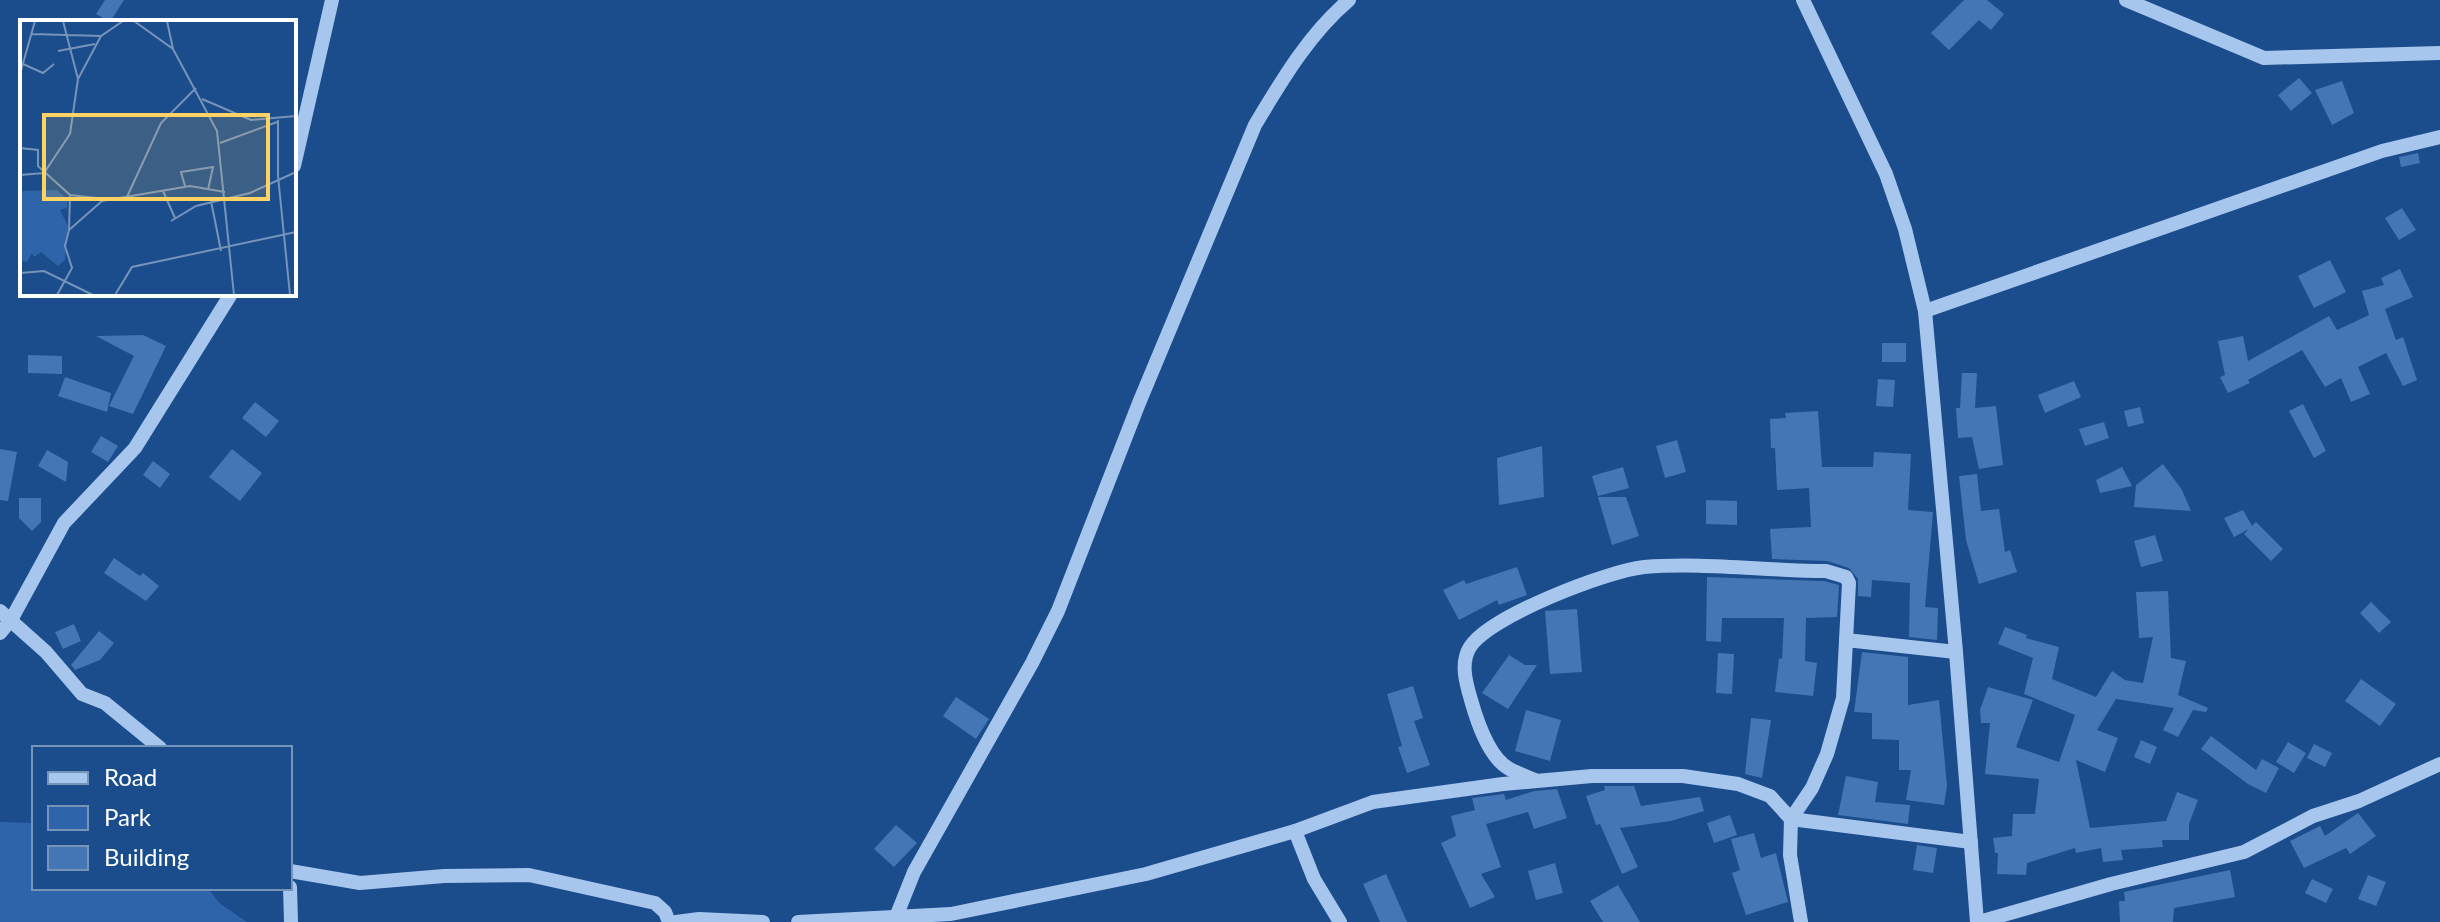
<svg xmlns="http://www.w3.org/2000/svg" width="2440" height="922" viewBox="0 0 2440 922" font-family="Lato,sans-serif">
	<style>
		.green { fill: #2e65aa }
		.building { fill: #4475b4 }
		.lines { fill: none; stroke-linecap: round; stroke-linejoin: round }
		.minor { stroke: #a7c6ed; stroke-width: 14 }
		.inset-road { fill: none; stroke: #7694ba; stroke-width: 2 }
		.view { fill: #fed364; fill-opacity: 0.15; stroke: #fed364; stroke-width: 4 }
		.inset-edge { fill: none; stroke: #fff; stroke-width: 4 }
	</style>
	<rect width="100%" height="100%" fill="#1b4c8c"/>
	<path class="green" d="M0,822L34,823V888H208L219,903L247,922H0Z"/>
	<g class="building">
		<path d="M105,0H124L110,22L96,14Z"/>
		<path d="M1964,0H1987L2004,14L1991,30L1979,20L1949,50L1931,33Z"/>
		<path d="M2299,78L2312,93L2291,111L2278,95Z"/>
		<path d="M2342,81L2354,113L2332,125L2315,90Z"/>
		<path d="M2418,153L2420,163L2401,167L2399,157Z"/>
		<path d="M2402,208L2416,230L2399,240L2385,218Z"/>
		<path d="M2330,260L2346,292L2314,308L2298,276Z"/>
		<path d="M2400,269L2413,297L2385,309L2396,340L2403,337L2417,380L2403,386L2386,353L2358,367L2370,394L2351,402L2341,378L2325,387L2302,350L2248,380L2250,383L2228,393L2220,377L2225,375L2218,341L2243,336L2248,361L2329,316L2337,330L2369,315L2362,291L2384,285L2381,278Z"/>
		<path d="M143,335L166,346L133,414L109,406L134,356L96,336Z"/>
		<rect x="1882" y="343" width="24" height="19"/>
		<path d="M28,355L62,356V374L28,373Z"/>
		<path d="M1962,373H1977L1975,408L1996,406L2003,465L1979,469L1972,437L1958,438L1956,408H1960Z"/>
		<path d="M65,377L111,393L107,412L58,396Z"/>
		<path d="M1878,379L1895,380L1893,407L1876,406Z"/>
		<path d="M2074,381L2081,397L2045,413L2038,395Z"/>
		<path d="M255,402L279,421L266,437L242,418Z"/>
		<path d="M2303,404L2326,451L2314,458L2289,411Z"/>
		<path d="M2140,407L2144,423L2128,427L2124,411Z"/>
		<path d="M1818,411L1822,467H1873L1874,452L1911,454L1908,510L1933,512L1925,607L1938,608L1937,640L1909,637L1910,583L1872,580L1871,597L1858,596V579L1849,568L1827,561L1772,559L1770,529L1811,527L1809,488L1777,490L1775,448H1771L1770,419L1786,418L1785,413Z"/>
		<path d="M2104,422L2109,438L2085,446L2079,429Z"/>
		<path d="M101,436L118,446L108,462L91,452Z"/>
		<path d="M1677,440L1686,472L1665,478L1656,446Z"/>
		<path d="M1542,446L1544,497L1499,505L1497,458Z"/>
		<path d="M0,449L17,452L8,501L0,500Z"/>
		<path d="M232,449L262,473L240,501L209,477Z"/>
		<path d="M47,450L68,462L66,482L38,466Z"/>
		<path d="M153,461L170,474L160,488L143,475Z"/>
		<path d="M2163,464L2182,490L2191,511L2134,507L2136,485Z"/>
		<path d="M1623,467L1629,488L1598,496L1592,476Z"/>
		<path d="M2122,467L2132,486L2100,493L2096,480Z"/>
		<path d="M1977,474L1981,511L1999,509L2005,552L2010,550L2017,572L1979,584L1966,540L1959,476Z"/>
		<path d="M1598,497H1626L1639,536L1612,545Z"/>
		<path d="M19,498H41V522L32,531L19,518Z"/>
		<path d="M1706,500L1737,501V525L1706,524Z"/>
		<path d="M2243,510L2252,526L2256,522L2283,549L2271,561L2244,534L2249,529L2234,537L2224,518Z"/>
		<path d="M2155,535L2163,561L2141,567L2134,541Z"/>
		<path d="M114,558L140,576L143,573L159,586L146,601L104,573Z"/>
		<path d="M1517,567L1527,595L1499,605L1497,600L1459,620L1443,590L1464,580L1466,584Z"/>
		<path d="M1707,577L1824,581L1839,585L1837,617L1806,618L1805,661L1817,663L1813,696L1775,692L1779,658L1782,659L1784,618H1722L1721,642L1706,641Z"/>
		<path d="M2168,591L2171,658L2186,661L2178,695L2208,708L2206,712L2193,710L2178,737L2163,730L2174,708L2116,699L2097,730L2118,738L2105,772L2076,760L2090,828L2166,821L2177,792L2198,800L2189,824V840H2162L2163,847L2121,850L2123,860L2103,862L2101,848L2076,853L2075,848L2027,863L2026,875L1997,874L1998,853H1995L1993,838L2012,836L2013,814H2035L2039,779L1985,774L1990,723H1981L1980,710L1988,687L2033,700L2016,747L2059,762L2075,715L2024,694L2033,658L1998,644L2005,627L2027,635L2026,638L2059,647L2052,679L2096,697L2112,671L2125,680L2143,683L2153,637L2139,638L2136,592Z"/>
		<path d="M2371,602L2391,622L2379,633L2360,613Z"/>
		<path d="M1577,609L1582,672L1550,674L1545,611Z"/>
		<path d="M74,624L81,641L63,649L55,632Z"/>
		<path d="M99,631L114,643L100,660L75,670L71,665Z"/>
		<path d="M1862,652L1908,657V705L1939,700L1947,786L1944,805L1906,800L1911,770H1899V740L1872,739V713L1854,712Z"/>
		<path d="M1718,653L1734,654L1732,694L1716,693Z"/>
		<path d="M1509,655L1525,665H1537L1508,709L1482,693Z"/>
		<path d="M2361,679L2396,704L2380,726L2345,701Z"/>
		<path d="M1413,686L1423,718L1414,721L1430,765L1407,773L1398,747L1402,746L1387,694Z"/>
		<path d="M956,697L989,719L976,739L943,716Z"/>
		<path d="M1526,710L1561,720L1550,761L1515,751Z"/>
		<path d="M1751,718L1771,720L1762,778L1745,774Z"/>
		<path d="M2211,736L2256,770L2262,759L2279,768L2266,793L2248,784L2201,749Z"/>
		<path d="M2141,740L2157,747L2150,764L2134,757Z"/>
		<path d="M2288,742L2306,753L2294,773L2276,762Z"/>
		<path d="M2314,744L2332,753L2325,767L2307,758Z"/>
		<path d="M1846,776L1878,782L1875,802L1910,805L1908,824L1838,815Z"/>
		<path d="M1604,786H1634L1641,806L1700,797L1704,811L1671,821L1620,828L1638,867L1622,874L1600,824L1596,825L1586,796L1605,790Z"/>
		<path d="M1557,789L1567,818L1534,829L1528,812L1486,824L1501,867L1481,874L1495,897L1470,908L1441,843L1456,836L1451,816L1475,810L1472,798L1504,794L1506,800L1534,791Z"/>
		<path d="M2358,813L2376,836L2350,854L2346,848L2304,868L2290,841L2320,826L2325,836Z"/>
		<path d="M1730,815L1737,835L1714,843L1707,823Z"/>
		<path d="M896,825L917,843L894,867L874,849Z"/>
		<path d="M1754,833L1761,858L1776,853L1788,902L1746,915L1732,873L1740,870L1731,839Z"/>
		<path d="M1917,845L1937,848L1933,873L1913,870Z"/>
		<path d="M1555,863L1563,893L1536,900L1528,871Z"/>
		<path d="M2230,870L2235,897L2174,908L2173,922H2120L2119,901H2125L2124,892Z"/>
		<path d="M1386,874L1407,922H1380L1363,884Z"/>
		<path d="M2368,875L2386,882L2376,906L2358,899Z"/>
		<path d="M2312,879L2333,889L2326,903L2305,893Z"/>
		<path d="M1618,885L1640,922H1603L1590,901Z"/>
	</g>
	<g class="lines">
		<g class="minor">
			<path d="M1803,0L1886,174L1905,229L1925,311L1956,652L1977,922"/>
			<path d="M2126,0L2264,58L2440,53"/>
			<path d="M294,166L332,0"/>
			<path d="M1925,311L2382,151L2440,137"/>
			<path d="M0,611L46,652L82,694L105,703L160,748"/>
			<path d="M0,633L11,620L64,523L135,448L231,294"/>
			<path d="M1846,640L1956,652"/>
			<path d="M1535,780C1526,776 1516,773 1508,768C1488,756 1477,721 1471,700C1466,683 1460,663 1470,647C1490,616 1607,571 1644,567C1704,562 1766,571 1826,571L1846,577L1849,583L1843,698L1827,754L1812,788L1791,819L1790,855L1801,922"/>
			<path d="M1295,831L1314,879L1340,922"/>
			<path d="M290,871L360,883L444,876L529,875L655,903L665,912L669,922"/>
			<path d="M290,887L291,922"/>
			<path d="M896,917L914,872L1032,663L1058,611L1139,403L1255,125C1282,80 1309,34 1349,0"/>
			<path d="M676,922L699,919L763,922"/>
			<path d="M798,922L951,914L1146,874L1295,831L1373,802L1503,784L1592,776H1683L1738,784L1770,796L1791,819L1971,842"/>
			<path d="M1979,922L2111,884L2244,852L2313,816L2359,801L2440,764"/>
		</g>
	</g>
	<g transform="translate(20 20)">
		<rect width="276" height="276" fill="#1b4c8c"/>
		<path d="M37,170L48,180L47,188L40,190L48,206L45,240L38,246L21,232L14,237L12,233L7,242L0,240V171Z" fill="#2e65aa"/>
		<path class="inset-road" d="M114,1L153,29L197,111L214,275M147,1L153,29M12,14L81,16L103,1M38,31L75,24M3,44L23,53L34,44M0,54L15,1M58,59L81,16M182,79L231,100L276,96M258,100V156L270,275M200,123L257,102M0,128L18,130V146L50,175L49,210M0,155L24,153L50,114L58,59L43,1M165,166L161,152L193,147L188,170M143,171L155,198M50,175L85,179M106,179L141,103L176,68M191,181L201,231M151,201L176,186L230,173L276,152M0,253L24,251L73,275M37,275L52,248L45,226L49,210L82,181L170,166L205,172M95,275L112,247L276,212"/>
		<path class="view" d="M24,95H248V179H24Z"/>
		<rect width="276" height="276" class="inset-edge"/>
	</g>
	<rect x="32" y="746" width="260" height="144" fill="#1b4c8c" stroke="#7694ba" stroke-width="2"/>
	<rect x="48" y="772" width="40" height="12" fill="#a7c6ed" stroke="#7694ba" stroke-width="2"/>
	<text x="104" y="786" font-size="24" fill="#ffffff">Road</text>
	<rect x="48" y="806" width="40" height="24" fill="#2e65aa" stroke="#7694ba" stroke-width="2"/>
	<text x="104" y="826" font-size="24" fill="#ffffff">Park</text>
	<rect x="48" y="846" width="40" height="24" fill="#4475b4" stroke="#7694ba" stroke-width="2"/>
	<text x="104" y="866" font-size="24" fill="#ffffff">Building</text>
</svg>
